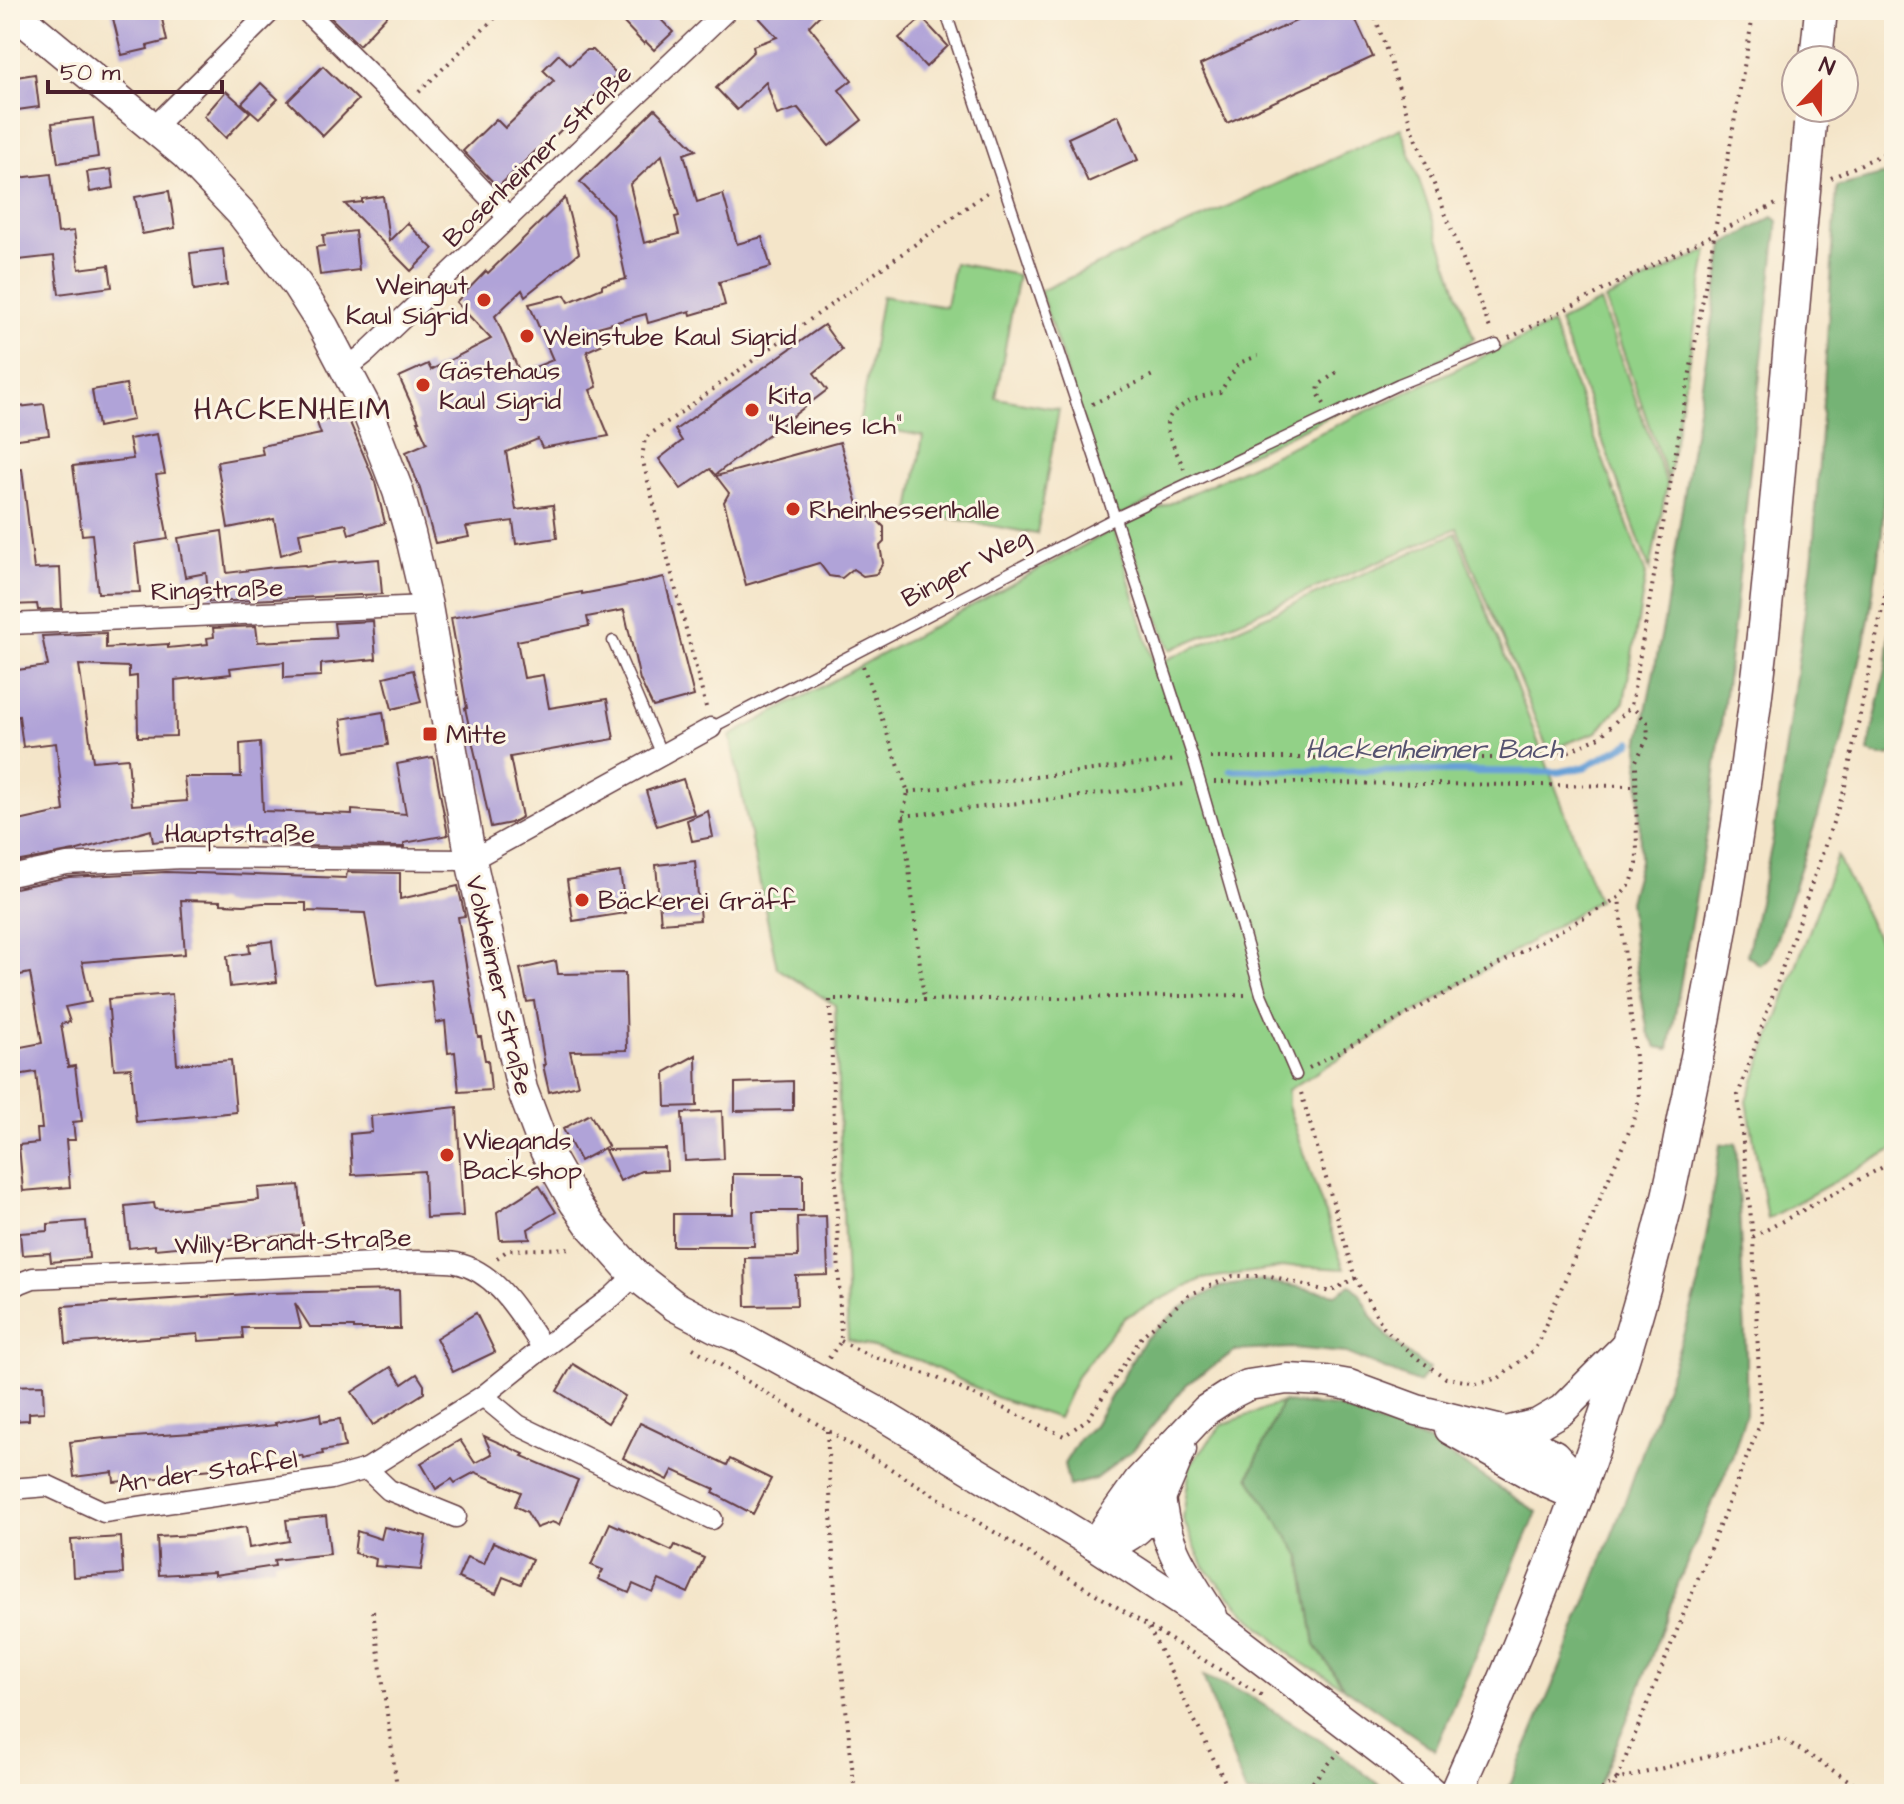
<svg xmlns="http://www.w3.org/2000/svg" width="1904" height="1804" viewBox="0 0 1904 1804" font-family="'Architects Daughter',sans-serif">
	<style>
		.green { fill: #92d187; stroke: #6e7859; stroke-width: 2 }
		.forest { fill: #75b374; stroke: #606950; stroke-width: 2 }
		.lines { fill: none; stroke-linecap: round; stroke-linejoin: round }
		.stream { stroke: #68a0d7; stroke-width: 7 }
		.building { fill: #b0a3d8; fill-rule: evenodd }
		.service-casing { stroke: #643d43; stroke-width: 13 }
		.minor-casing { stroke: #643d43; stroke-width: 23 }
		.secondary-casing { stroke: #643d43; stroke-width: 33 }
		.primary-casing { stroke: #643d43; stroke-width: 35 }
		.path { stroke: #643d43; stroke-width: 4; stroke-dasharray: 2 6; stroke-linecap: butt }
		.service { stroke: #fff; stroke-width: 10 }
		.minor { stroke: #fff; stroke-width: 20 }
		.secondary { stroke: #fff; stroke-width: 30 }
		.primary { stroke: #fff; stroke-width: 32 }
		.primary-bridge-casing { stroke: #643d43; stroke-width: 35; stroke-linecap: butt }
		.primary-bridge { stroke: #fff; stroke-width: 32 }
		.poi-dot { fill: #c8321e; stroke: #fcf5e5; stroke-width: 3 }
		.labels { text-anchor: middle; stroke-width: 6; stroke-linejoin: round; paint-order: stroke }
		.street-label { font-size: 26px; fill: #4a1f2b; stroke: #fcf5e5 }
		.poi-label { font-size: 26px; fill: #4a1f2b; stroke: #fcf5e5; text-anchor: start }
		.water-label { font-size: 28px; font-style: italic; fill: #565370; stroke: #fcf5e5 }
		.quarter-label { font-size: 30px; letter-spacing: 2px; fill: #4a1f2b; stroke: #fcf5e5 }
	</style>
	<rect width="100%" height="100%" fill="#fcf5e5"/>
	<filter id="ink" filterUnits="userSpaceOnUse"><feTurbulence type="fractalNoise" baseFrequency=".0125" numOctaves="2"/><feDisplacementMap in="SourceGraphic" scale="16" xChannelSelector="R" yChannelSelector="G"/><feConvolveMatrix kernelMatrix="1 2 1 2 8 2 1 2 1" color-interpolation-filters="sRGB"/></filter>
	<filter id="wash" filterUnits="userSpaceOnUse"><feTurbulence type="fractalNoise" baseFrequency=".006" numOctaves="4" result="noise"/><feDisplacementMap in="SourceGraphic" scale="32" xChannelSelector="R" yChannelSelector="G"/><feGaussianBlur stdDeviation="1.8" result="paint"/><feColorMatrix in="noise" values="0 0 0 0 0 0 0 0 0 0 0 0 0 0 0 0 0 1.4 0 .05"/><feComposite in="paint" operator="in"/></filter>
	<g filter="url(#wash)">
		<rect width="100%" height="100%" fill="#f4e5c9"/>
		<g class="green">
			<path d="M1401,128L1474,339L1398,384L1115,518L1040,291Z"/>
			<path d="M1708,250L1668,480L1605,300Z"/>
			<path d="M954,263L1018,275L996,398L1059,409L1037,534L910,511L923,436L859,424L882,296L946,307Z"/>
			<path d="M1600,302L1667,485L1650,570L1559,322Z"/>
			<path d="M1552,324L1646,574L1624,702L1597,732L1548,750L1457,528L1170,650L1124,525Z"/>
			<path d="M1114,529L1154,665L1456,533L1546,762L1598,900L1288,1090V1106L1344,1269L1294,1266L1202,1279L1125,1317L1078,1374L1058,1418L995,1397L921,1361L848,1340L835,1005L777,968L730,736Z"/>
			<path d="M1837,856L1894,972V1149L1767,1219L1747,1100Z"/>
			<path d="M1282,1402L1249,1477L1301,1557L1315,1645L1344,1687L1294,1658L1246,1613L1204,1567L1183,1519L1190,1465L1222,1425Z"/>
		</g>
		<g class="forest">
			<path d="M1885,174L1894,183L1892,334L1882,533L1869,619L1841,746L1771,956L1760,965L1747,955L1773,839L1813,554L1837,187Z"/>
			<path d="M1773,217L1778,221L1755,419L1735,615L1709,821L1669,1049L1657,1047L1648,1032L1636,968L1629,901L1640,861L1639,745L1664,622L1724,245Z"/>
			<path d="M1894,617V754C1884,758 1877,756 1868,751L1887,664L1890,630Z"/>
			<path d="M1736,1143L1746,1357V1413L1732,1458L1682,1574L1633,1706L1595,1794H1506L1557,1675L1624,1504L1676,1357L1699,1284L1720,1145Z"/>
			<path d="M1258,1281L1288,1285L1335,1294L1351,1285C1365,1295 1368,1314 1379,1327C1394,1344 1411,1356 1429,1369L1419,1383L1346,1353L1292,1348L1235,1351L1187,1384L1133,1450L1095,1479L1069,1486L1064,1464L1080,1438L1094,1425L1144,1340L1179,1309L1220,1287Z"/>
			<path d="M1282,1402L1337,1407L1429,1442L1537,1512L1435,1750L1344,1687L1315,1645L1301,1557L1249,1477Z"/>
			<path d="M1203,1676L1246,1694L1329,1746L1383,1788L1387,1794H1246Z"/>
		</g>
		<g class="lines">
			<path class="stream" d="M1231,770L1559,772L1585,767L1631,742"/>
		</g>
		<g id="blocks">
			<g class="building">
				<path d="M111,10H160L167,41L147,46L148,49L122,55Z"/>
				<path d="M323,10H392L359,45Z"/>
				<path d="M631,10H652L673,32L654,50L646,42L644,44L621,20Z"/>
				<path d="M752,10H825L809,26L852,80L839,90L862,120L829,146L798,108L777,115L766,82L737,110L716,88L754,51L753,46L777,37Z"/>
				<path d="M1320,10H1351L1373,57L1227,123L1200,65Z"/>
				<path d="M922,18L948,46L926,67L899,38Z"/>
				<path d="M586,50H593L617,74L550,141L548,139L498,187L463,151L496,119L505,128L554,81L543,70L559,54L570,65Z"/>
				<path d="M323,66L358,100L323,136L288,101Z"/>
				<path d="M35,74L39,107L10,111V78Z"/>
				<path d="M261,83L278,99L259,118L242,103Z"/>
				<path d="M226,91L250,112L226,138L204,116Z"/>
				<path d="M655,109L696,150L684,154L697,202L723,194L737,244L762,237L771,267L719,282L725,305L691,315L690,311L648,323L646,314L598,327L603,344L587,351L597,387L590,390L609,436L542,448L538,439L506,452L516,510L553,505L557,538L516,544L513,521L466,527L469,537L435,543L420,489L406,452L427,443L417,421H419L399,377L428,364L431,370L491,339L456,302L486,271L488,273L565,198L579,253L525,296L522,290L495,316L520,373L553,360L529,304L565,295L569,302L602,288V285L626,279L612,214L580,182ZM662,155L679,216L675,217L679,234L644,243L630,185Z"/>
				<path d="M1118,115L1138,160L1088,182L1068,138Z"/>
				<path d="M93,118L98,157L58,163L52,123Z"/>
				<path d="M111,169L114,188L90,192L87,172Z"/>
				<path d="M51,174L58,233L74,231L79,269L109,265L112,287L59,294L54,256L10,261V179Z"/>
				<path d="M169,191L175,228L142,234L135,197Z"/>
				<path d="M383,196L389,241L407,223L433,249L411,271L345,204L362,202V199Z"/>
				<path d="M355,231L359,270L320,275L316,247L324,246L323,235Z"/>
				<path d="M223,249L227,285L194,290L190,253Z"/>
				<path d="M824,325L842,350L814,373L827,390L715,475L710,469L681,489L659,459L682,441L675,430Z"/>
				<path d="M126,384L133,420L98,427L92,390Z"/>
				<path d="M44,404L49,435L10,440V408Z"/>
				<path d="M346,413L375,482L385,523L349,534L346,524L299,533L302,548L281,555L274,519L228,528L217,462L263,454L261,446L321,434L317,423Z"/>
				<path d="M157,434L165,474L156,475L168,539L135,544L140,592L98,593L92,534L82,535L73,466L133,459L129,439Z"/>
				<path d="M840,442L862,518L874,517L884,527V542L880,546L883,563L876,574L863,576L853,569L842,578L829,576L819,563L746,585L724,502L729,493L716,476Z"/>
				<path d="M22,469L34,569L60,568L62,609L38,610L37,604L10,605V470Z"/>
				<path d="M222,531L227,573L275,567L305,565L306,567L329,563L379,559L382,594L209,602L206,573L185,577L178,538Z"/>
				<path d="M664,577L694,696L653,707L640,680L624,610L587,617L589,626L517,641L524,678L543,675L549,708L607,699L614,739L510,757L522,817L511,823L491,827L465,708H467L451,618L582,592V594L619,587Z"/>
				<path d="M373,621L376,659L321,664V676L284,678V662L230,668L231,674L175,680L176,736L138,737L137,676L129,677V667L79,665L93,761L128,758L132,805L187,801L184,777H241L240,744L260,742L263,811L352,814V810L406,814L397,764L433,757L448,835L404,843V847L284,846L239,840V832L153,842L151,830L74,851L10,863V823L64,811L56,743L23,747L19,716L10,718V671L48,666L42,636L106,633V648L168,644V648L208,644L207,638L214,637L213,628L256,626L258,642L336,638L334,623Z"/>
				<path d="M413,670L421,702L392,709L384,677Z"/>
				<path d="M383,712L388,745L346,752L341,719Z"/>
				<path d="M683,779L694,814L657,826L646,791Z"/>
				<path d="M708,811L713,837L692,841L687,820Z"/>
				<path d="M695,861L700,920L661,923L656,865Z"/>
				<path d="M166,872L346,878L347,872L400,873V899L458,886L465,916L458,917L478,1037H481L485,1060H488L491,1090L459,1092L455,1052L448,1053L445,1021L436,1023L431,980L377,986L365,913L306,911V903H263L244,905L221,904V901L181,900L185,954L82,962L91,1002L65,1007L70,1022L61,1024L68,1067L75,1066L82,1121L73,1122L75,1140H66L70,1187L23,1191L19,1145L38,1143L37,1129H42L36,1072L10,1076V1049L42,1043L30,973L10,977V889L69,877Z"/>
				<path d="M620,872L626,913L573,921L567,880Z"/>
				<path d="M272,941L277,982L230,987L227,956L250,953L249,944Z"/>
				<path d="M556,961L558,974L625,973L627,1050L570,1051L578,1085L549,1092L543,1065H545L534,1001L527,1002L520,969Z"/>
				<path d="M172,994L177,1064L231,1060L236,1112L136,1122L131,1068L114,1069L108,999Z"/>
				<path d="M696,1055L697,1106L666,1107L665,1072Z"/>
				<path d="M793,1081V1110L735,1111V1083Z"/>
				<path d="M457,1107L463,1216L426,1218L424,1171L352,1175L350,1134L372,1132L371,1116Z"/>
				<path d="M722,1111L724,1159L685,1161L682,1113Z"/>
				<path d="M590,1114L608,1146L580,1161L563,1129Z"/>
				<path d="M666,1149L667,1170L641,1171L620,1181L605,1150Z"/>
				<path d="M733,1174H803V1211H753L754,1246H673V1214H733Z"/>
				<path d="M299,1185L304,1235L230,1239V1242L155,1249V1245L129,1248L125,1206L154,1203L155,1209L165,1210L259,1200L258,1188Z"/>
				<path d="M539,1185L556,1212L528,1229L530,1239L500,1240L497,1212Z"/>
				<path d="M826,1216L828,1275L796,1276L797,1305L746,1306L745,1258L798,1257L797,1217Z"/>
				<path d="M86,1221L89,1258L51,1262L50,1253L22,1255L20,1233L48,1231V1224Z"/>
				<path d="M399,1290L400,1329H354V1327H310L295,1303L301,1328H242L243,1338L199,1341L198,1334L66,1344L63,1306L264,1293Z"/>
				<path d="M476,1313L495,1352L453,1372L436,1338Z"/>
				<path d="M573,1364L625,1396L608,1423L557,1391Z"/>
				<path d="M391,1367L402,1384L417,1374L424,1385V1393L373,1425L352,1392Z"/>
				<path d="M43,1385L44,1412L29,1413V1420L10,1421V1386Z"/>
				<path d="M320,1414L321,1422L340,1419L345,1447L322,1451L323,1454L303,1458L302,1455L267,1461L268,1464L181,1472V1476L114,1482L113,1472L74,1477L70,1442L104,1438V1439L207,1432L276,1425L275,1423Z"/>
				<path d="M640,1423L727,1465L730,1459L771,1479L753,1514L713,1493L715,1489L673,1470L668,1480L623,1458Z"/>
				<path d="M484,1436L524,1454L522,1456L578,1480L559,1525L552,1522L536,1528L527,1512L515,1506L521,1492L475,1472L455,1483L452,1479L436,1489L421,1463L460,1440L475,1463L492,1454Z"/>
				<path d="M326,1516L330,1554L274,1560L275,1566L214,1575V1572L159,1575L157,1537L194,1535L246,1527L249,1548L289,1541L286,1520Z"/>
				<path d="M610,1523L672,1551L675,1545L704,1558L688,1593L659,1580L653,1593L633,1584L629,1593L598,1579L603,1570L591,1565Z"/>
				<path d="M384,1527L426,1536L421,1570L375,1566L376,1559L354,1553L357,1531L381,1539Z"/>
				<path d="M121,1537L123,1574L73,1577L71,1540Z"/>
				<path d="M493,1542L532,1559L521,1584L503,1577L496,1594L458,1578L467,1557L484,1564Z"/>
			</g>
		</g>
	</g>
	<g filter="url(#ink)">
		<use href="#blocks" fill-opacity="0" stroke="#643d43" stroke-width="2"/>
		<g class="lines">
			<defs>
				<g id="service">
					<path d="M945,10L1115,518L1193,758L1261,994L1296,1075"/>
					<path d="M613,641L662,755"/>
					<path d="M711,728L1115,518L1399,384L1496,345"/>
				</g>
				<g id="minor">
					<path d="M305,10L403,107L509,218"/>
					<path d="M154,127L272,10"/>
					<path d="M347,368L366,353L727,10"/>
					<path d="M10,624L427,606"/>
					<path d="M10,876L67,864L182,858L471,860L711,728"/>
					<path d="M10,1287L33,1278L418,1261C430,1262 444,1261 456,1263C498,1272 520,1315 543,1348"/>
					<path d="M483,1396L518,1425L712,1519"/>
					<path d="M367,1469L389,1490L456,1517"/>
					<path d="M10,1489L48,1486L104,1512L331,1479L367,1469L483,1396L543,1348L612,1297L635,1275"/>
				</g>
				<g id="secondary">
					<path d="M11,10L185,154L242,214L297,285L323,326L366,408L398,491L410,533L427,606L471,860L522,1089L545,1150L575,1203L591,1226L635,1275L675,1306L715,1327L742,1338L879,1413L1094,1544L1217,1625L1389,1756L1433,1794"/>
					<path d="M1450,1429L1539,1479L1578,1496"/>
					<path d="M1506,1432L1538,1424L1562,1410L1627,1345"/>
					<path d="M1160,1495C1164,1547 1186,1574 1212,1616"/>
					<path d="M1094,1544L1139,1481L1206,1410L1234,1392L1248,1385L1287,1379L1326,1381L1349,1385L1417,1410L1506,1432L1554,1455L1566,1468L1578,1496"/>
					<path d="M1094,1544C1105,1543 1116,1542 1126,1537C1156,1521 1168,1478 1181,1449"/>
				</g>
				<g id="primary">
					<path d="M1816,60L1821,10"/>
					<path d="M1455,1794C1539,1606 1614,1414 1664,1213C1674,1175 1680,1135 1689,1096C1720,946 1745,796 1762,644C1777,511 1786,378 1799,245"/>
				</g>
			</defs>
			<use href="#service" class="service-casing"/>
			<use href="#minor" class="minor-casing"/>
			<use href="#secondary" class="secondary-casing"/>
			<use href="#primary" class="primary-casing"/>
			<g class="path">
				<path d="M1373,10L1411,125L1491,331"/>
				<path d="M419,92L503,10"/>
				<path d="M1831,178L1894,149"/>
				<path d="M1509,338L1716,233L1776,204"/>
				<path d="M1092,404L1155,374"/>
				<path d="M1324,404L1318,393L1319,385L1337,372"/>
				<path d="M1184,469C1180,458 1169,440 1167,428C1164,407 1205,394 1220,392L1239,363L1258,356"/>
				<path d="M1885,595L1894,590"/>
				<path d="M863,666L908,792L903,816L924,1000"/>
				<path d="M706,707L642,458L645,438L988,192"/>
				<path d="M1210,758H1554L1600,737L1631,706L1754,10"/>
				<path d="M1214,782L1636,786"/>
				<path d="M908,792L1177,760"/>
				<path d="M903,816L1186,784"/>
				<path d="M1309,1068L1603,907L1619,897L1631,884L1637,864L1636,761L1648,737L1647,722L1632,707"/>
				<path d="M1753,1237L1894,1161"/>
				<path d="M497,1258L508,1250L573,1248"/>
				<path d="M1355,1278L1384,1328L1418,1359L1446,1378L1477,1383L1499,1378L1535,1349L1634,1120L1639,1098L1619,897"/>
				<path d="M841,1341L866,1354L935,1377L1064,1436L1089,1418L1143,1335L1189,1295L1233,1276H1271L1330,1292L1355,1278L1300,1089"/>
				<path d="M693,1348L1266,1698"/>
				<path d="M829,1358L841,1341L830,999L924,1000L1247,995"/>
				<path d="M827,1431L836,1613L855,1794"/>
				<path d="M373,1611L398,1794"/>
				<path d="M1149,1628L1231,1794"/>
				<path d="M1302,1794L1340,1751"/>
				<path d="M1595,1794L1616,1780L1782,1738L1870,1794"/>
				<path d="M1611,1794L1761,1422L1753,1237L1738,1095L1844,791L1885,595L1894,432"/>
			</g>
			<use href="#service" class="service"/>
			<use href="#minor" class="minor"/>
			<use href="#secondary" class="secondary"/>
			<use href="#primary" class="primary"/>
			<defs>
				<path id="primary-bridge" d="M1799,245L1810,124"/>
			</defs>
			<use href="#primary-bridge" class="primary-bridge-casing"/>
			<use href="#primary-bridge" class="primary-bridge"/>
		</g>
	</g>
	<g class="poi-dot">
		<circle cx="484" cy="300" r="8"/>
		<circle cx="527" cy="336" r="8"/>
		<circle cx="423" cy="385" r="8"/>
		<circle cx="752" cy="410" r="8"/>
		<circle cx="793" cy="509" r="8"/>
		<rect x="422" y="726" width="16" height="16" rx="4"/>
		<circle cx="582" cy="900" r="8"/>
		<circle cx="447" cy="1155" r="8"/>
	</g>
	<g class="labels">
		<g class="street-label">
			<text transform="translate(537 155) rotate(-44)" y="9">Bosenheimer Straße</text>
			<text transform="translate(965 567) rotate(-28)" y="9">Binger Weg</text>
			<text transform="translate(217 589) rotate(-2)" y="9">Ringstraße</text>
			<text x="240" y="842">Hauptstraße</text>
			<text transform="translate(500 985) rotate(77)" y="9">Volxheimer Straße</text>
			<text transform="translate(293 1241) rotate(-2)" y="9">Willy-Brandt-Straße</text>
			<text transform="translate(207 1471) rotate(-8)" y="9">An der Staffel</text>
		</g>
		<g class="poi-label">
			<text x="468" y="294" text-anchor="end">Weingut<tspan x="468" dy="30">Kaul Sigrid</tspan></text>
			<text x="543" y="345">Weinstube Kaul Sigrid</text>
			<text x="439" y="379">Gästehaus<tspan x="439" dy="30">Kaul Sigrid</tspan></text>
			<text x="768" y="404">Kita<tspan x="768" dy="30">"Kleines Ich"</tspan></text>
			<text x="809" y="518">Rheinhessenhalle</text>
			<text x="446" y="743">Mitte</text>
			<text x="598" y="909">Bäckerei Gräff</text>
			<text x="463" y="1149">Wiegands<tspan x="463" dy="30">Backshop</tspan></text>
		</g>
		<g class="water-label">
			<text x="1434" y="758">Hackenheimer Bach</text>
		</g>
		<g class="quarter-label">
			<text x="293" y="419">HACKENHEIM</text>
		</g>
	</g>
	<rect width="1904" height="1804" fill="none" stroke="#fcf5e5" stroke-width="40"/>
	<g transform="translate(1820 84) rotate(22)"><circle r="38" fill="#fcf5e5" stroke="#b59f9b" stroke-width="2"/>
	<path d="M0-6L14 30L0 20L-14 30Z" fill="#c8321e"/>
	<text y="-12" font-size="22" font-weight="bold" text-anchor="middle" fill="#4a1f2b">N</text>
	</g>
	<path d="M48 80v12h174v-12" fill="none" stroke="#4a1f2b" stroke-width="4"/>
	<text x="60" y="80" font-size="24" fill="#4a1f2b" stroke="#fcf5e5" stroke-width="6" paint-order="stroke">50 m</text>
</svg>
